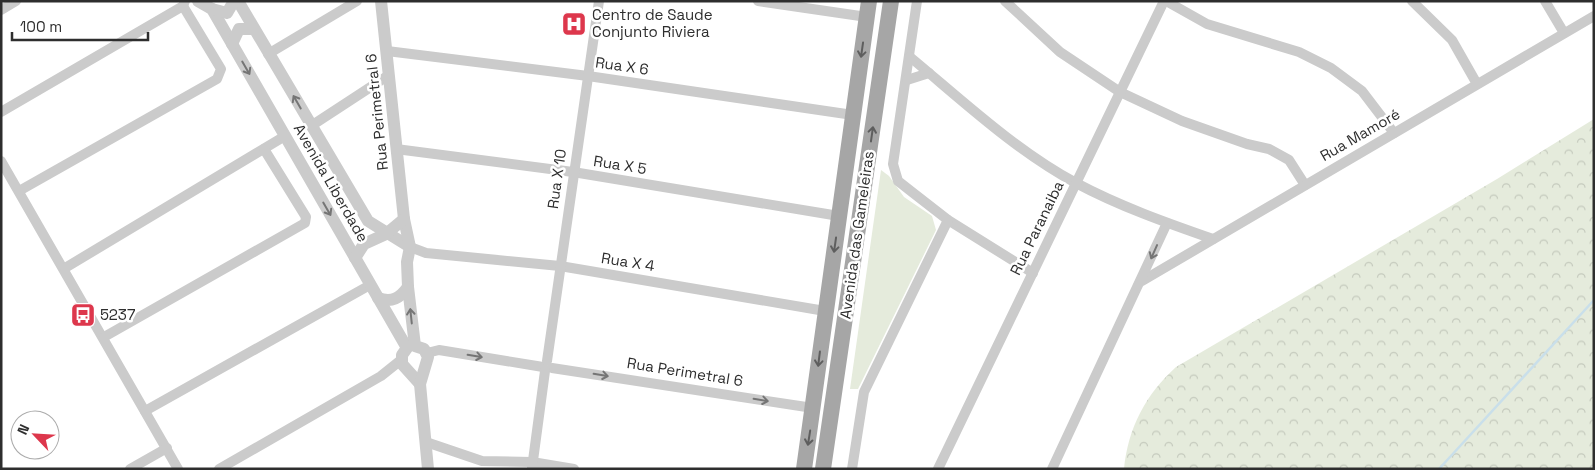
<svg xmlns="http://www.w3.org/2000/svg" width="1595" height="470" viewBox="0 0 1595 470" font-family="'Space Grotesk',sans-serif">
	<style>
		.forest { fill: url(#forest-crowns) }
		.green { fill: #e5ebdc }
		.lines { fill: none; stroke-linecap: round; stroke-linejoin: round }
		.stream { stroke: #c9dfea; stroke-width: 2.5 }
		.minor { stroke: #cbcbcb; stroke-width: 10 }
		.tertiary { stroke: #cbcbcb; stroke-width: 12 }
		.primary { stroke: #a6a6a6; stroke-width: 16 }
		.oneway { stroke: #5e5e5e }
		.oneway2 { stroke: #757575 }
		.labels { text-anchor: middle; stroke-width: 5; stroke-linejoin: round; paint-order: stroke }
		.poi-label { font-size: 15px; fill: #2e2e2e; stroke: #fff; text-anchor: start }
		.street-label { font-size: 15px; fill: #2e2e2e; stroke: #fff }
	</style>
	<defs>
		<pattern id="forest-crowns" width="20" height="18" patternUnits="userSpaceOnUse" patternTransform="scale(1.25)"><rect width="20" height="18" fill="#e5ebdc"/><path d="M2 6a3 3 0 1 1 6 0M12 15a3 3 0 1 1 6 0" fill="none" stroke="#c5cabd"/></pattern>
	</defs>
	<rect width="100%" height="100%" fill="#fff"/>
	<path class="forest" d="M1594,119V469H1124C1128,428 1146,394 1176,367L1497,179Z"/>
	<path class="green" d="M881,170L889,176L904,197L932,216L936,230L858,389H850Z"/>
	<g class="lines">
		<path class="stream" d="M1439,469L1594,300"/>
		<g class="minor">
			<path d="M758,1L867,17"/>
			<path d="M917,1L893,164L898,181L912,192L948,220L1033,273"/>
			<path d="M1005,1L1060,52L1120,92L1182,121L1247,144L1269,149L1289,160L1305,185"/>
			<path d="M1166,1L1207,24L1299,52L1331,68L1362,91L1394,133"/>
			<path d="M1412,1L1452,40L1477,84"/>
			<path d="M1545,1L1564,33"/>
			<path d="M1,10L16,1"/>
			<path d="M387,51L588,76L853,115"/>
			<path d="M268,54L357,1"/>
			<path d="M910,57C963,101 1015,150 1076,183C1119,206 1167,223 1213,239"/>
			<path d="M907,80L929,73"/>
			<path d="M1,112L183,6L185,1"/>
			<path d="M311,126L389,75"/>
			<path d="M396,149L573,172L839,216"/>
			<path d="M1,161L178,469"/>
			<path d="M19,191L217,79L221,69L183,6"/>
			<path d="M410,247L426,253L560,266L825,311"/>
			<path d="M65,268L285,136"/>
			<path d="M1142,281L1594,16"/>
			<path d="M104,337L305,223L306,217L264,149"/>
			<path d="M427,353L439,350L543,367"/>
			<path d="M547,361L599,1"/>
			<path d="M552,368L813,408"/>
			<path d="M145,411L370,285"/>
			<path d="M426,442L482,461L532,462L574,469"/>
			<path d="M532,468L545,371"/>
			<path d="M130,469L167,448"/>
			<path d="M219,469L381,376L401,360"/>
			<path d="M852,469L864,392L948,220"/>
			<path d="M938,469L1164,1"/>
			<path d="M1052,469L1167,223"/>
		</g>
		<g class="tertiary">
			<path d="M198,1L212,9L407,348L402,355V364L420,384"/>
			<path d="M238,1L368,221L410,247"/>
			<path d="M381,1L404,219L410,247L407,262L408,287L415,346L424,349L428,357L420,384L428,469"/>
			<path d="M212,9L227,13L234,1"/>
			<path d="M232,44L239,29H254"/>
			<path d="M355,258L364,244L386,234L404,219"/>
			<path d="M378,298C392,303 400,298 408,287"/>
		</g>
		<g class="primary">
			<path d="M804,469L869,1"/>
			<path d="M823,469L891,1"/>
		</g>
	</g>
	<defs><path id="oneway-shaft" d="M-6 0H5M1.5-3L5.5 0L1.5 3" fill="none" stroke-width="1.6" stroke-linecap="round" stroke-linejoin="round" transform="scale(1.25)"/></defs>
	<g class="oneway">
		<use href="#oneway-shaft" transform="translate(862 50) rotate(98)"/>
		<use href="#oneway-shaft" transform="translate(872 134) rotate(-82)"/>
		<use href="#oneway-shaft" transform="translate(835 245) rotate(98)"/>
		<use href="#oneway-shaft" transform="translate(819 359) rotate(97)"/>
		<use href="#oneway-shaft" transform="translate(809 438) rotate(99)"/>
	</g>
	<g class="oneway2">
		<use href="#oneway-shaft" transform="translate(246 68) rotate(60)"/>
		<use href="#oneway-shaft" transform="translate(297 102) rotate(-120)"/>
		<use href="#oneway-shaft" transform="translate(327 209) rotate(60)"/>
		<use href="#oneway-shaft" transform="translate(1154 252) rotate(114)"/>
		<use href="#oneway-shaft" transform="translate(411 316) rotate(-96)"/>
		<use href="#oneway-shaft" transform="translate(475 356) rotate(9)"/>
		<use href="#oneway-shaft" transform="translate(601 375) rotate(9)"/>
		<use href="#oneway-shaft" transform="translate(761 400) rotate(9)"/>
	</g>
	<defs>
		<symbol id="hospital-square" viewBox="-11 -11 22 22"><rect x="-9" y="-9" width="18" height="18" rx="4" fill="#dd374c" stroke="#fff"/><path d="M-5-5h3v3.5h4V-5h3V5h-3V1.5h-4V5h-3Z" fill="#fff"/></symbol>
		<symbol id="bus-square" viewBox="-11 -11 22 22"><rect x="-9" y="-9" width="18" height="18" rx="4" fill="#dd374c" stroke="#fff"/><path d="M-5-6H5V4H4V6H2V4H-2V6H-4V4H-5ZM-3.5-4V0h7V-4ZM-3.5 1.2v1.5H-2V1.2ZM2 1.2v1.5H3.5V1.2Z" fill="#fff"/></symbol>
	</defs>
	<g fill-rule="evenodd">
		<use href="#hospital-square" x="560" y="10" width="28" height="28"/>
		<use href="#bus-square" x="69" y="301" width="28" height="28"/>
	</g>
	<g class="labels">
		<g class="poi-label">
			<text x="592" y="20">Centro de Saude<tspan x="592" dy="17">Conjunto Riviera</tspan></text>
			<text x="100" y="320">5237</text>
		</g>
		<g class="street-label">
			<text transform="translate(622 66) rotate(8)" y="5">Rua X 6</text>
			<text transform="translate(377 112) rotate(-96)" y="5">Rua Perimetral 6</text>
			<text transform="translate(1360 135) rotate(-30)" y="5">Rua Mamoré</text>
			<text transform="translate(620 165) rotate(9)" y="5">Rua X 5</text>
			<text transform="translate(557 179) rotate(-82)" y="5">Rua X 10</text>
			<text transform="translate(331 183) rotate(60)" y="5">Avenida Liberdade</text>
			<text transform="translate(1037 228) rotate(-64)" y="5">Rua Paranaiba</text>
			<text transform="translate(857 235) rotate(-82)" y="5">Avenida das Gameleiras</text>
			<text transform="translate(628 262) rotate(9)" y="5">Rua X 4</text>
			<text transform="translate(685 372) rotate(9)" y="5">Rua Perimetral 6</text>
		</g>
	</g>
	<rect width="1595" height="470" fill="none" stroke="#2e2e2e" stroke-width="5"/>
	<g transform="translate(35 435) rotate(295)"><circle r="24" fill="#ffffff" stroke="#ababab"/>
	<path d="M0-4L9 19L0 12L-9 19Z" fill="#dd374c"/>
	<text y="-8" font-size="14" font-weight="bold" text-anchor="middle" fill="#2e2e2e">N</text>
	</g>
	<path d="M12 32v8h136v-8" fill="none" stroke="#2e2e2e" stroke-width="2.5"/>
	<text x="20" y="32" font-size="15" fill="#2e2e2e" stroke="#ffffff" stroke-width="4" paint-order="stroke">100 m</text>
</svg>
